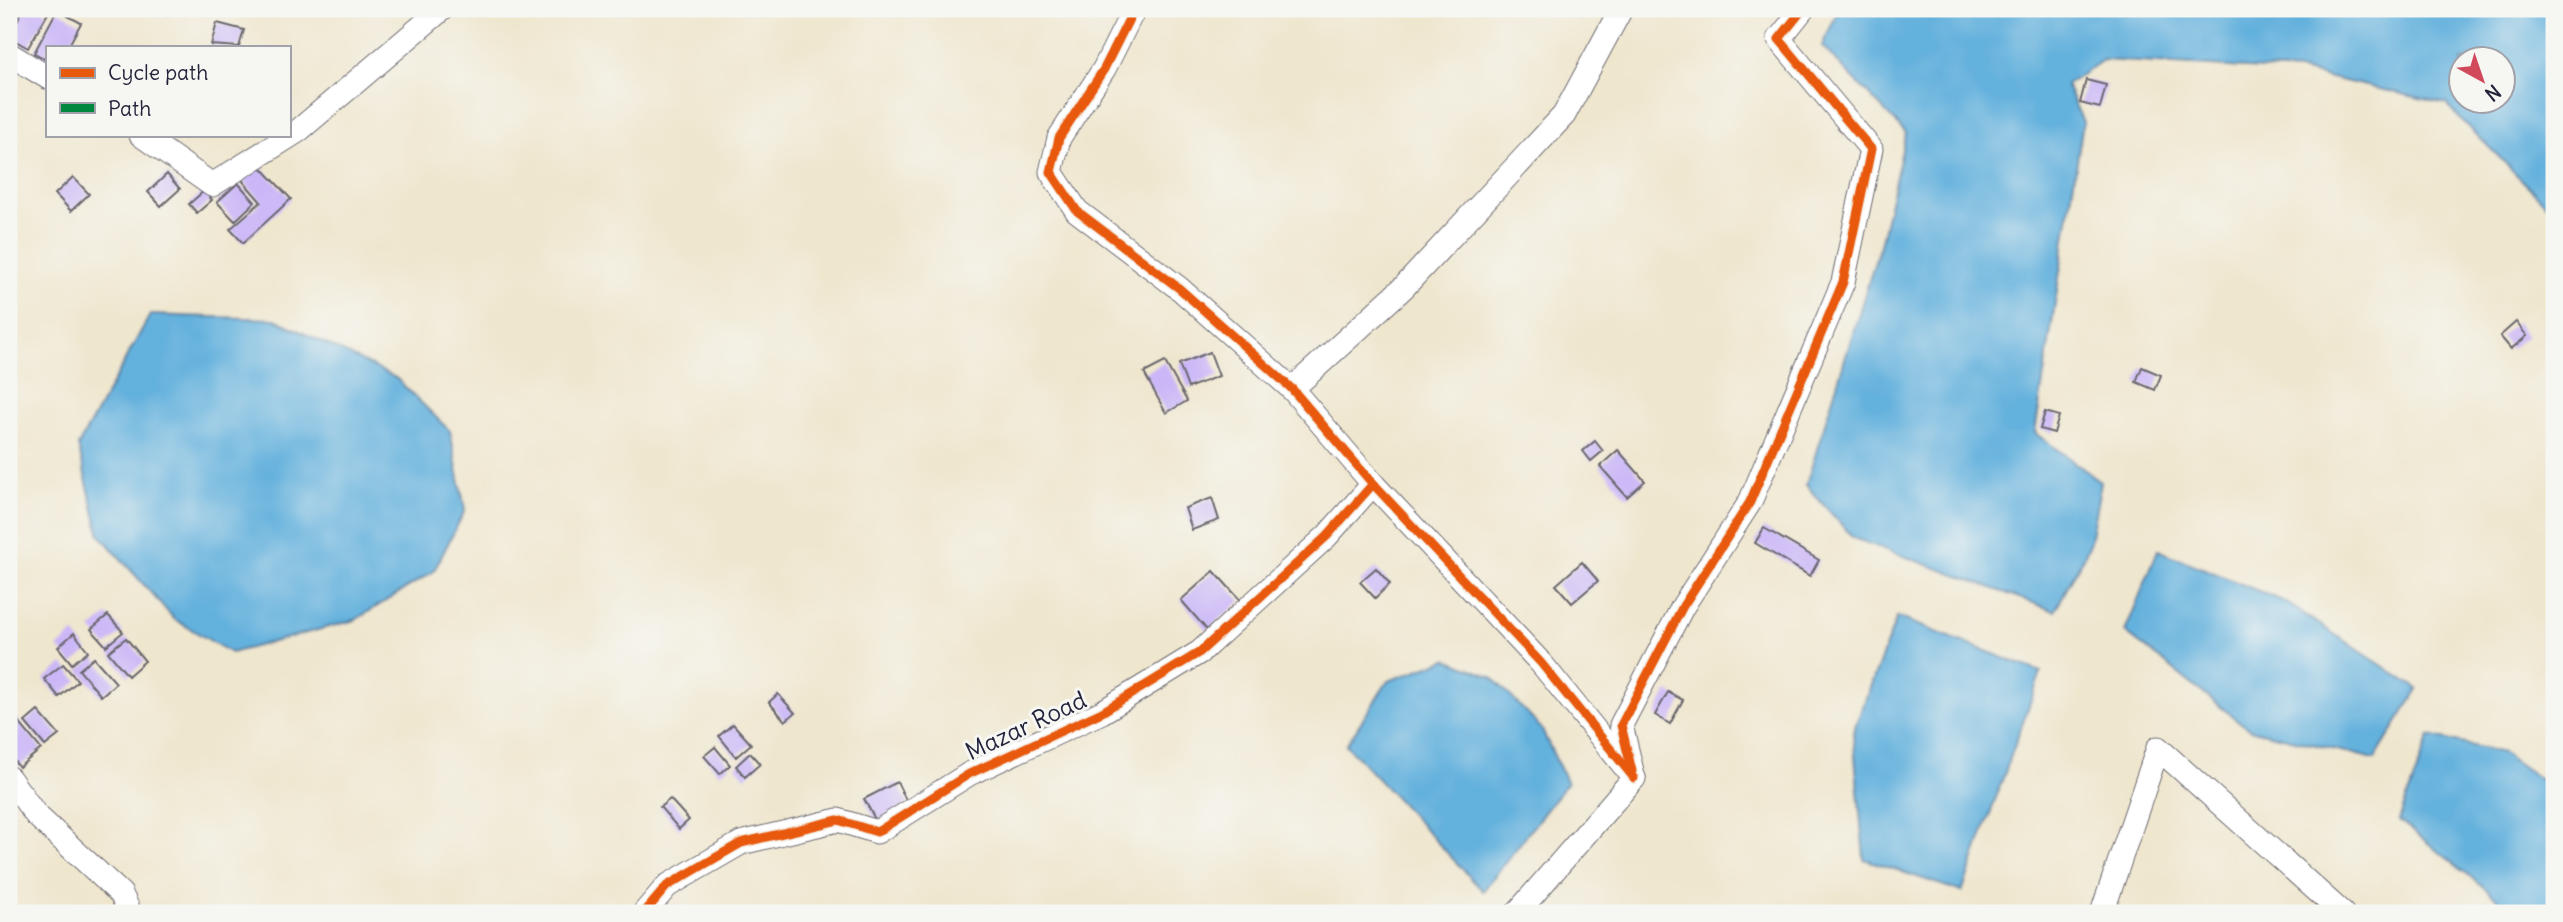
<svg xmlns="http://www.w3.org/2000/svg" width="2563" height="922" viewBox="0 0 2563 922" font-family="Delius,sans-serif">
	<style>
		.water { fill: #63b1dd; stroke: #426a8c; stroke-width: 2; fill-rule: evenodd }
		.building { fill: #cbb7f7 }
		.lines { fill: none; stroke-linecap: round; stroke-linejoin: round }
		.minor-casing { stroke: #6a676e; stroke-width: 25 }
		.minor { stroke: #fff; stroke-width: 23 }
		.quiet { stroke: #00873e; stroke-width: 7; stroke-dasharray: 14 7; stroke-linecap: butt }
		.cycleway-casing { stroke: #f6f6f2; stroke-width: 13 }
		.cycleway { stroke: #e8590c; stroke-width: 9 }
		.labels { text-anchor: middle; stroke-width: 6; stroke-linejoin: round; paint-order: stroke }
		.street-label { font-size: 24px; fill: #22223b; stroke: #f6f6f2 }
	</style>
	<rect width="100%" height="100%" fill="#f6f6f2"/>
	<filter id="ink" filterUnits="userSpaceOnUse"><feTurbulence type="fractalNoise" baseFrequency=".0143" numOctaves="2"/><feDisplacementMap in="SourceGraphic" scale="14" xChannelSelector="R" yChannelSelector="G"/><feConvolveMatrix kernelMatrix="1 2 1 2 8 2 1 2 1" color-interpolation-filters="sRGB"/></filter>
	<filter id="wash" filterUnits="userSpaceOnUse"><feTurbulence type="fractalNoise" baseFrequency=".00686" numOctaves="4" result="noise"/><feDisplacementMap in="SourceGraphic" scale="28" xChannelSelector="R" yChannelSelector="G"/><feGaussianBlur stdDeviation="1.57" result="paint"/><feColorMatrix in="noise" values="0 0 0 0 0 0 0 0 0 0 0 0 0 0 0 0 0 1.4 0 .05"/><feComposite in="paint" operator="in"/></filter>
	<g filter="url(#wash)">
		<rect width="100%" height="100%" fill="#efe6ce"/>
		<g class="water">
			<path d="M1839,9H2554V212L2446,104L2300,71L2103,60L2066,85L2083,122L2035,433L2101,482L2089,546L2055,611L1853,538L1806,485L1880,245L1906,133L1822,46ZM2462,60H2504V102H2462Z"/>
			<path d="M150,315L275,319L396,378L450,431L465,510L434,571L355,620L231,653L174,619L100,535L78,446Z"/>
			<path d="M2158,550L2285,602L2418,689L2375,759L2249,729L2125,632Z"/>
			<path d="M1897,617L2041,672L1962,892L1864,859L1853,732Z"/>
			<path d="M1447,659L1492,677L1541,728L1567,783L1483,891L1346,745L1388,681Z"/>
			<path d="M2430,736L2503,753L2554,789V913H2516L2399,820Z"/>
		</g>
		<g id="blocks">
			<g class="building">
				<path d="M23,9H41L48,13L28,48L9,37Z"/>
				<path d="M57,10L81,23L68,47H47V60L34,53Z"/>
				<path d="M217,23L244,30L239,47L211,45Z"/>
				<path d="M2086,80L2106,85L2100,108L2080,103Z"/>
				<path d="M259,165L291,199L243,243L230,229L261,202L242,180Z"/>
				<path d="M167,174L180,189L161,206L148,192Z"/>
				<path d="M73,177L89,194L71,211L55,194Z"/>
				<path d="M238,183L255,202L235,221L217,202Z"/>
				<path d="M204,191L212,200L197,213L189,204Z"/>
				<path d="M2516,322L2527,336L2511,349L2500,336Z"/>
				<path d="M1210,352L1219,376L1188,388L1179,364Z"/>
				<path d="M1165,362L1187,401L1166,413L1144,373Z"/>
				<path d="M2142,367L2161,375L2155,390L2136,382Z"/>
				<path d="M2045,412L2059,416L2054,433L2040,429Z"/>
				<path d="M1595,441L1603,451L1591,461L1583,451Z"/>
				<path d="M1618,450L1645,481L1627,497L1600,466Z"/>
				<path d="M1212,498L1219,520L1192,530L1185,508Z"/>
				<path d="M1764,528L1819,560L1810,576L1755,543Z"/>
				<path d="M1582,562L1598,581L1572,603L1556,585Z"/>
				<path d="M1376,568L1390,584L1375,598L1360,582Z"/>
				<path d="M1214,571L1241,601L1207,630L1181,600Z"/>
				<path d="M108,615L123,632L106,646L91,629Z"/>
				<path d="M74,633L88,651L72,664L58,647Z"/>
				<path d="M126,638L145,661L128,676L108,652Z"/>
				<path d="M94,658L116,683L101,696L79,670Z"/>
				<path d="M63,664L78,681L59,697L44,679Z"/>
				<path d="M1668,692L1683,700L1670,724L1655,715Z"/>
				<path d="M778,694L795,713L785,721L769,702Z"/>
				<path d="M9,710L41,749L19,767L9,754Z"/>
				<path d="M38,711L59,735L45,746L25,722Z"/>
				<path d="M733,724L751,744L736,757L719,736Z"/>
				<path d="M715,747L730,765L720,774L704,756Z"/>
				<path d="M750,753L760,764L745,777L736,766Z"/>
				<path d="M897,782L908,804L876,821L864,799Z"/>
				<path d="M670,799L689,820L679,829L660,807Z"/>
			</g>
		</g>
	</g>
	<g filter="url(#ink)">
		<use href="#blocks" fill-opacity="0" stroke="#6a676e" stroke-width="2"/>
		<g class="lines">
			<defs>
				<g id="minor">
					<path d="M1134,9L1104,69L1059,138L1051,172L1077,211L1180,289L1292,389L1373,484L1541,663L1634,778"/>
					<path d="M9,54L47,77"/>
					<path d="M141,135L212,185L298,131L442,9"/>
					<path d="M1292,389L1404,287L1564,115L1621,9"/>
					<path d="M1632,771L1621,725L1683,606L1750,502L1843,282L1871,149L1779,39L1803,9"/>
					<path d="M9,778L36,815L121,894L130,913"/>
					<path d="M644,913L667,886L741,843L838,820L877,832L969,774L1102,712L1200,652L1327,536L1373,484"/>
					<path d="M1517,913L1634,778"/>
					<path d="M2102,913L2158,748L2342,913"/>
				</g>
			</defs>
			<use href="#minor" class="minor-casing"/>
			<use href="#minor" class="minor"/>
			<path class="quiet" d="M165,14L169,9"/>
			<defs>
				<g id="cycleway">
					<path d="M1134,9L1104,69L1059,138L1051,172L1077,211L1180,289L1292,389L1373,484L1541,663L1634,778"/>
					<path d="M1632,771L1621,725L1683,606L1750,502L1843,282L1871,149L1779,39L1803,9"/>
					<path d="M644,913L667,886L741,843L838,820L877,832L969,774L1102,712L1200,652L1327,536L1373,484"/>
				</g>
			</defs>
			<use href="#cycleway" class="cycleway-casing"/>
			<use href="#cycleway" class="cycleway"/>
		</g>
	</g>
	<g class="labels">
		<g class="street-label">
			<text transform="translate(1026 726) rotate(-25)" y="8">Mazar Road</text>
		</g>
	</g>
	<rect width="2563" height="922" fill="none" stroke="#f6f6f2" stroke-width="35"/>
	<rect x="46" y="46" width="245" height="91" fill="#f6f6f2" stroke="#a1a1a9" stroke-width="2"/>
	<rect x="60" y="68" width="35" height="10" fill="#e8590c" stroke="#a1a1a9" stroke-width="2"/>
	<text x="108" y="80" font-size="21" fill="#22223b">Cycle path</text>
	<rect x="60" y="103" width="35" height="10" fill="#00873e" stroke="#a1a1a9" stroke-width="2"/>
	<text x="108" y="116" font-size="21" fill="#22223b">Path</text>
	<g transform="translate(2482 80) rotate(140)"><circle r="33" fill="#f6f6f2" stroke="#a1a1a9" stroke-width="2"/>
	<path d="M0-5L12 26L0 18L-12 26Z" fill="#d1495b"/>
	<text y="-10" font-size="19" font-weight="bold" text-anchor="middle" fill="#22223b">N</text>
	</g>
</svg>
